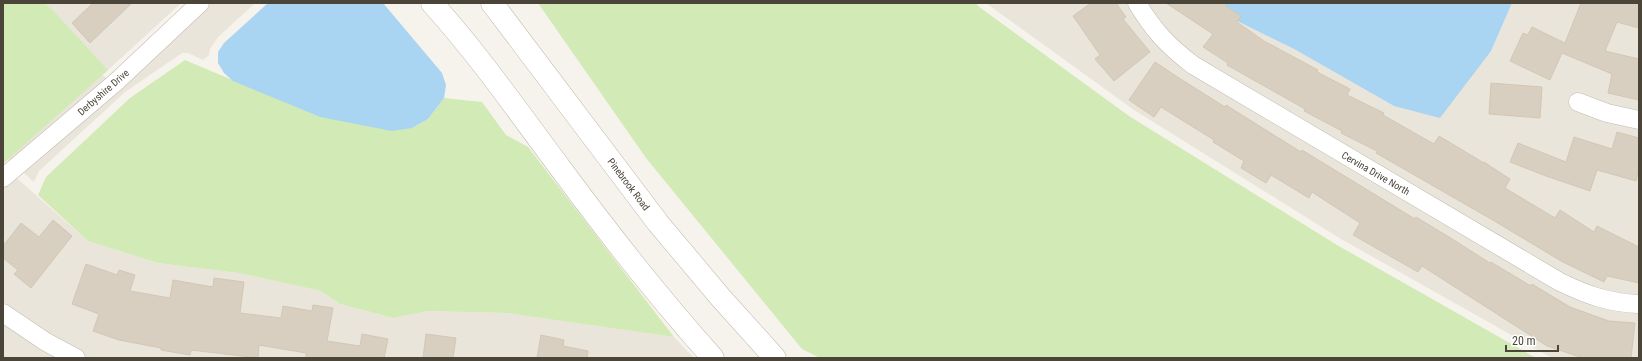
<svg xmlns="http://www.w3.org/2000/svg" width="1642" height="361" viewBox="0 0 1642 361" font-family="'Roboto Condensed',sans-serif">
	<style>
		.residential { fill: #eae5da }
		.green { fill: #d2eab5 }
		.water { fill: #a9d4f2 }
		.building { fill: #d8cfc1; stroke: #d3c7b4 }
		.lines { fill: none; stroke-linecap: round; stroke-linejoin: round }
		.minor-casing { stroke: #c2bbae; stroke-width: 19 }
		.tertiary-casing { stroke: #c2bbae; stroke-width: 23 }
		.minor { stroke: #fff; stroke-width: 18 }
		.tertiary { stroke: #fff; stroke-width: 22 }
		.labels { text-anchor: middle; stroke-width: 3; stroke-linejoin: round; paint-order: stroke }
		.street-label { font-size: 10px; fill: #4b4439; stroke: #fff }
	</style>
	<rect width="100%" height="100%" fill="#f6f3ec"/>
	<g class="residential">
		<path d="M43,3H181L108,70L51,8Z"/>
		<path d="M194,3H255L218,37L210,49L209,55L203,60L188,53H182L125,92L39,171L34,182L7,158L102,75L107,78L112,77Z"/>
		<path d="M986,3H1224L1231,18L1294,49L1394,106L1491,51L1512,3H1639V358H1552L1341,239L1134,110Z"/>
		<path d="M3,166L88,241L158,263L239,273L321,291L340,304L393,318L428,311L506,313L674,337L694,358H3Z"/>
	</g>
	<g class="green">
		<path d="M3,3H43L51,8L108,70L3,164Z"/>
		<path d="M538,3H976L978,6L1129,116L1337,245L1536,358H820L802,349L646,158Z"/>
		<path d="M185,60L320,117L412,128L428,119L444,98L482,102L506,135L528,147L674,337L506,313L428,311L393,318L340,304L321,291L239,273L158,263L88,241L38,195L46,177L130,98Z"/>
	</g>
	<g class="water">
		<path d="M268,3H383L442,73L446,85L444,98L428,119L412,128L392,131L320,117L233,81L224,73L218,63V52L224,43Z"/>
		<path d="M1224,3H1512L1491,51L1440,118L1394,106L1294,49L1231,18Z"/>
	</g>
	<g class="building">
		<path d="M93,3H132L90,43L72,23Z"/>
		<path d="M1091,3H1116L1126,17L1123,19L1150,52L1114,81L1095,59L1100,55L1073,16Z"/>
		<path d="M1166,3H1221L1241,16L1237,22L1264,41L1318,70L1317,72L1350,89L1347,95L1384,113L1383,115L1434,144L1439,136L1484,163V162L1510,179L1505,188L1555,218L1560,210L1594,232L1597,226L1639,247V283L1607,276L1604,282L1561,261L1491,219L1376,153L1377,151L1341,133L1342,131L1304,111L1305,109L1227,65L1228,63L1203,47L1213,34Z"/>
		<path d="M1581,3H1639V28L1617,22L1605,51L1639,59V100L1608,93L1612,74L1562,53L1550,80L1510,61L1523,33L1528,35L1532,27L1565,43Z"/>
		<path d="M1155,62L1179,78L1225,107L1226,105L1301,152L1302,150L1415,219L1416,217L1449,237L1490,263L1491,262L1531,286L1532,284L1570,307L1609,321L1635,323L1631,358H1583L1547,346L1422,266L1418,272L1353,235L1360,223L1312,192L1309,198L1271,175L1266,183L1241,168L1244,161L1213,142L1214,140L1161,107L1154,117L1129,100Z"/>
		<path d="M1491,83L1542,87L1540,118L1489,114Z"/>
		<path d="M1617,132L1639,138V169L1636,181L1597,170L1590,191L1546,176L1510,162L1518,143L1566,162L1574,137L1612,149Z"/>
		<path d="M53,220L72,236L31,288L14,274L18,270L3,258V246L21,223L39,237Z"/>
		<path d="M86,264L117,275L119,270L135,275L130,291L170,298L173,280L213,287L214,278L244,282L240,313L281,318L283,306L312,311L313,305L333,308L327,341L360,346L362,334L388,339L384,358H306V353L259,345L258,358L191,350L190,355L161,350V348L119,340L93,331L99,314L72,304Z"/>
		<path d="M426,334L456,338L453,358H423Z"/>
		<path d="M541,335L564,340L563,346L588,351L587,358H537Z"/>
	</g>
	<g class="lines">
		<defs>
			<g id="minor">
				<path d="M1137,3C1153,30 1168,46 1193,65L1560,282C1587,295 1609,303 1639,304"/>
				<path d="M1578,102L1607,113L1639,120"/>
				<path d="M3,178L116,82L200,3"/>
				<path d="M3,313L46,342L76,358"/>
			</g>
			<g id="tertiary">
				<path d="M432,3C479,55 519,113 561,169C609,234 659,298 713,358"/>
				<path d="M492,3L658,223L721,298L775,358"/>
			</g>
		</defs>
		<use href="#minor" class="minor-casing"/>
		<use href="#tertiary" class="tertiary-casing"/>
		<use href="#minor" class="minor"/>
		<use href="#tertiary" class="tertiary"/>
	</g>
	<g class="labels">
		<g class="street-label">
			<text transform="translate(103 92) rotate(-41)" y="4">Derbyshire Drive</text>
			<text transform="translate(1376 173) rotate(30)" y="4">Cervina Drive North</text>
			<text transform="translate(629 184) rotate(53)" y="4">Pinebrook Road</text>
		</g>
	</g>
	<rect width="1642" height="361" fill="none" stroke="#4b4439" stroke-width="8"/>
	<path d="M1506 345v6h52v-6" fill="none" stroke="#4b4439" stroke-width="2"/>
	<text x="1512" y="345" font-size="12" fill="#4b4439" stroke="#ffffff" stroke-width="3" paint-order="stroke">20 m</text>
</svg>
